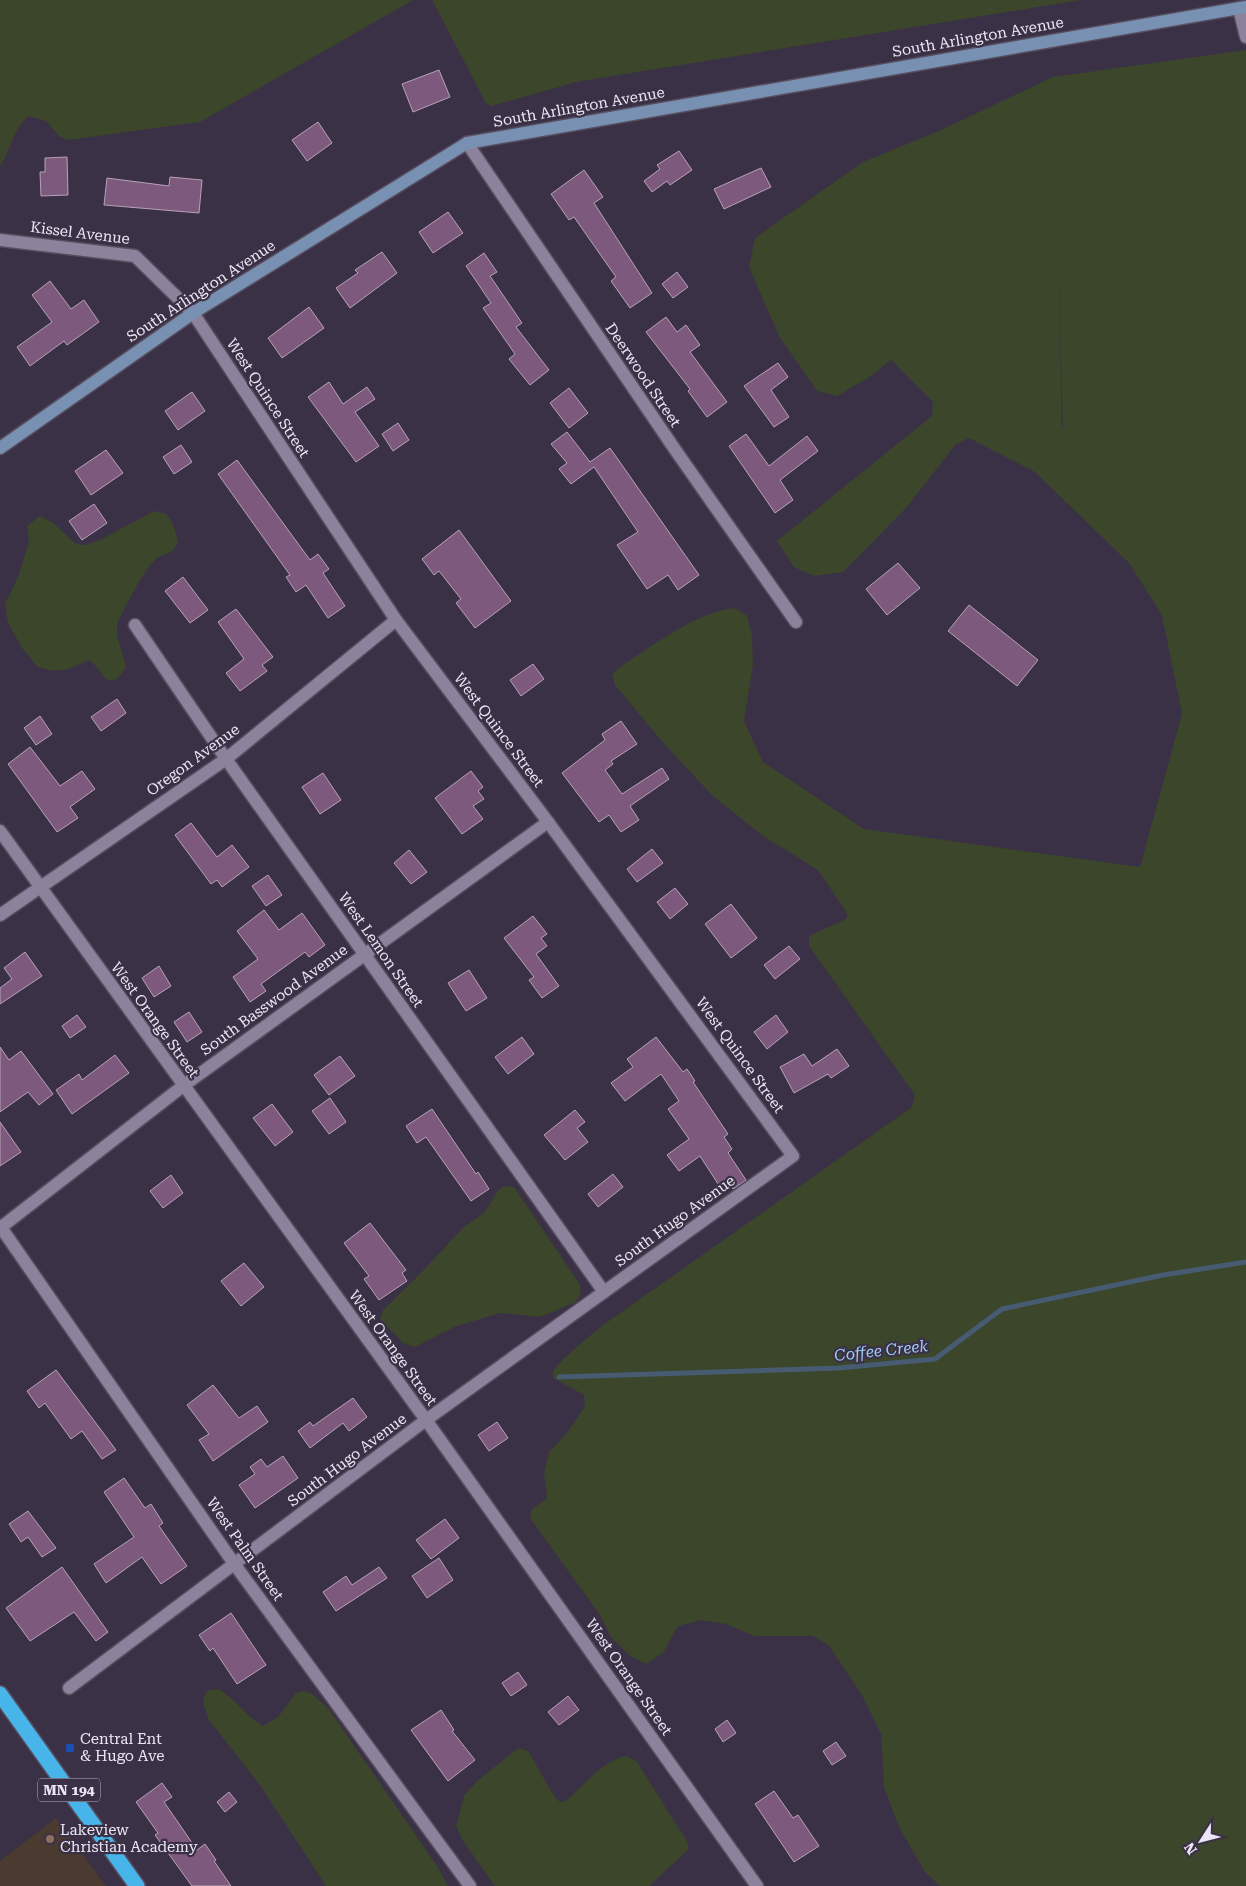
<svg xmlns="http://www.w3.org/2000/svg" width="1246" height="1886" viewBox="0 0 1246 1886" font-family="'Roboto Serif',serif">
	<style>
		.education { fill: #4b3a30 }
		.green { fill: #3b462a; fill-rule: evenodd }
		.lines { fill: none; stroke-linecap: round; stroke-linejoin: round }
		.stream { stroke: #475b73; stroke-width: 5 }
		.building { fill: #7d5a7d; stroke: #b8a2b7 }
		.street-casing { stroke: #574e60; stroke-width: 15 }
		.secondary-casing { stroke: #574e60; stroke-width: 15 }
		.highway-casing { stroke: #574e60; stroke-width: 18 }
		.street { stroke: #8d829b; stroke-width: 12 }
		.secondary { stroke: #7891b3; stroke-width: 12 }
		.highway { stroke: #47b4ea; stroke-width: 15 }
		.transit-dot { fill: #1a4fb4; stroke: #3b3146; stroke-width: 2 }
		.education-dot { fill: #8d6e63; stroke: #3b3146; stroke-width: 2 }
		.labels { text-anchor: middle; stroke-width: 4.5; stroke-linejoin: round; paint-order: stroke }
		.shield { fill: #3b3146; stroke: #b7b0c0; stroke-width: 1 }
		.shield-label { font-size: 14px; font-weight: bold; fill: #ece6f4 }
		.street-label { font-size: 15px; fill: #ece6f4; stroke: #3b3146 }
		.poi-label { font-size: 15px; fill: #ece6f4; stroke: #3b3146; text-anchor: start }
		.water-label { font-size: 16px; font-style: italic; fill: #9ccaf5; stroke: #3b3146 }
	</style>
	<rect width="100%" height="100%" fill="#3b3146"/>
	<path class="education" d="M56,1818L106,1886H0V1861Z"/>
	<g class="green">
		<path d="M0,0H413L200,122L68,140L59,136L46,121L28,116C14,128 11,150 0,166Z"/>
		<path d="M432,0H1081L576,82L492,106L486,103Z"/>
		<path d="M1246,50V1886H940L925,1872L899,1827L884,1787L881,1734L862,1695L829,1646L813,1636H754L726,1624L701,1620L678,1626L663,1653L646,1664L630,1656L611,1637L600,1615L530,1518L532,1509L547,1498L544,1473L549,1452L567,1433L585,1406L584,1395L553,1378V1371L563,1359L599,1328L912,1107L915,1095L809,946V936L846,919L848,915L818,870L763,836L712,795L665,745L615,685L612,675L620,667C655,645 693,613 735,608L747,616L752,636L753,664L744,721L763,762L864,829L1140,867L1182,714L1162,615L1129,563L1035,472L969,438L956,444L906,508L843,572L814,576L794,567L777,541L932,416L933,402L891,360L868,378L837,396L817,391L779,336L749,267L755,238L863,162L939,131L1053,77ZM1058,251L1063,429V430L1062,429Z"/>
		<path d="M154,511L166,514L173,524L178,542C173,555 164,552 155,560C147,565 118,618 117,626C116,641 124,654 126,668L117,679L110,681C101,676 98,666 89,660L69,669L53,671L38,667L22,648L8,623L5,604L18,577L29,542L27,526L40,516L53,523L76,544L85,545L100,540Z"/>
		<path d="M505,1186L514,1187L579,1283L581,1292L576,1302L540,1317L500,1313L454,1327L415,1347L403,1343L380,1319L383,1310L416,1278L463,1228L485,1212L498,1190Z"/>
		<path d="M219,1689C236,1700 246,1716 263,1726L278,1717L296,1693L304,1691L312,1694L328,1708L437,1866L448,1886H326L260,1785L209,1720L203,1703L204,1696L209,1690Z"/>
		<path d="M518,1748L528,1751L554,1796L560,1802L566,1801C583,1786 604,1759 627,1756L637,1762L688,1843V1850L649,1886H495L463,1841L456,1826L464,1796L477,1781Z"/>
	</g>
	<g class="lines">
		<path class="stream" d="M559,1377L839,1368L935,1359L1002,1309L1163,1275L1246,1262"/>
	</g>
	<g class="building">
		<path d="M439,70L450,97L413,112L402,84Z"/>
		<path d="M318,122L332,143L307,161L292,140Z"/>
		<path d="M679,151L692,170L670,185L667,181L652,192L644,181L660,169L657,165Z"/>
		<path d="M67,157L68,195L41,196L40,172H45V158Z"/>
		<path d="M761,168L771,187L724,209L714,189Z"/>
		<path d="M584,170L603,197L594,203L652,293L630,308L611,281L616,277L574,217L569,220L551,194Z"/>
		<path d="M170,177L202,180L199,213L104,205L107,178L169,186Z"/>
		<path d="M448,212L463,233L433,253L419,232Z"/>
		<path d="M382,252L397,273L350,308L336,288L358,273L355,270Z"/>
		<path d="M484,253L497,272L490,276L522,323L516,327L549,370L530,385L509,359L515,354L483,308L491,303L466,266Z"/>
		<path d="M677,272L688,287L673,298L662,284Z"/>
		<path d="M50,281L71,309L84,300L99,322L67,345L64,341L30,366L17,347L52,322L32,295Z"/>
		<path d="M309,307L324,328L282,358L268,338Z"/>
		<path d="M666,317L677,332L686,325L700,345L690,352L727,402L707,417L688,391L690,389L646,332Z"/>
		<path d="M778,363L788,377L771,390L789,417L774,427L744,386Z"/>
		<path d="M329,382L343,404L367,387L375,399L355,412L379,446L356,462L308,397Z"/>
		<path d="M569,388L588,413L569,428L550,403Z"/>
		<path d="M192,392L205,411L178,430L165,411Z"/>
		<path d="M398,423L409,440L393,451L382,434Z"/>
		<path d="M567,432L590,462L610,448L699,575L678,590L668,575L647,589L617,545L638,532L594,467L571,484L559,469L567,463L551,444Z"/>
		<path d="M746,434L769,466L807,436L818,451L780,480L793,500L775,513L729,446Z"/>
		<path d="M181,445L192,462L174,474L163,457Z"/>
		<path d="M106,450L123,473L91,495L75,471Z"/>
		<path d="M237,460L310,560L318,554L329,569L323,573L345,606L328,618L306,585L296,592L286,577L290,575L218,474Z"/>
		<path d="M94,504L107,523L82,540L69,521Z"/>
		<path d="M459,530L511,601L475,628L456,603L461,599L439,571L434,575L422,559Z"/>
		<path d="M898,563L920,588L887,615L866,589Z"/>
		<path d="M183,577L208,610L190,623L165,591Z"/>
		<path d="M969,605L1038,660L1017,686L948,631Z"/>
		<path d="M236,609L273,657L262,665L267,671L240,691L226,673L244,659L218,622Z"/>
		<path d="M533,664L544,679L521,696L510,680Z"/>
		<path d="M117,699L126,713L101,731L91,717Z"/>
		<path d="M40,716L52,734L36,745L24,728Z"/>
		<path d="M621,721L637,744L611,761L613,764L605,770L622,794L662,768L669,779L630,806L639,820L621,832L609,815L599,822L562,773L605,740L602,734Z"/>
		<path d="M30,747L60,786L82,771L95,789L70,807L78,818L57,832L8,764Z"/>
		<path d="M471,771L483,787L478,791L484,799L473,806L483,819L462,834L435,798Z"/>
		<path d="M323,773L341,800L320,814L302,787Z"/>
		<path d="M191,823L217,857L232,845L249,867L222,887L217,880L211,884L175,835Z"/>
		<path d="M652,849L663,863L637,882L627,869Z"/>
		<path d="M409,850L427,872L411,884L394,863Z"/>
		<path d="M268,875L282,895L266,906L252,886Z"/>
		<path d="M675,888L688,904L670,919L657,902Z"/>
		<path d="M731,904L757,938L731,958L705,924Z"/>
		<path d="M264,910L279,930L302,913L325,945L309,957L305,952L261,984L266,991L250,1002L233,977L258,959L237,931Z"/>
		<path d="M533,916L547,934L541,938L547,946L536,954L559,986L542,998L529,980L534,977L504,938Z"/>
		<path d="M789,946L800,959L775,979L764,965Z"/>
		<path d="M25,952L42,976L0,1004V988L12,979L4,968Z"/>
		<path d="M159,966L171,986L154,997L142,978Z"/>
		<path d="M469,970L487,998L466,1011L448,983Z"/>
		<path d="M189,1012L202,1032L187,1042L174,1022Z"/>
		<path d="M77,1015L86,1027L70,1038L62,1026Z"/>
		<path d="M776,1015L788,1032L767,1049L754,1032Z"/>
		<path d="M522,1037L534,1054L508,1074L495,1057Z"/>
		<path d="M656,1037L683,1072L687,1069L695,1081L693,1082L728,1134L724,1137L732,1149L728,1153L746,1180L733,1189L730,1184L722,1190L700,1156L679,1171L667,1155L689,1139L668,1109L679,1101L661,1074L625,1101L611,1083L633,1067L627,1059Z"/>
		<path d="M0,1047L9,1060L21,1051L53,1094L39,1105L28,1092L0,1112Z"/>
		<path d="M837,1049L849,1066L831,1078L828,1074L794,1093L780,1067L804,1054L812,1066Z"/>
		<path d="M115,1055L129,1073L72,1114L56,1090L79,1074L82,1080Z"/>
		<path d="M340,1056L355,1076L329,1095L314,1075Z"/>
		<path d="M330,1098L346,1122L329,1134L312,1111Z"/>
		<path d="M272,1104L293,1132L275,1146L253,1118Z"/>
		<path d="M432,1109L476,1174L478,1172L489,1189L471,1201L426,1137L417,1143L406,1126Z"/>
		<path d="M575,1110L585,1122L577,1128L588,1142L565,1160L544,1135Z"/>
		<path d="M0,1122L21,1152L0,1166Z"/>
		<path d="M613,1174L623,1187L598,1207L588,1194Z"/>
		<path d="M171,1175L183,1193L163,1208L150,1191Z"/>
		<path d="M370,1223L406,1270L402,1273L407,1281L379,1300L364,1279L369,1276L344,1243Z"/>
		<path d="M244,1263L264,1287L241,1306L221,1281Z"/>
		<path d="M56,1370L116,1450L102,1459L82,1431L71,1439L45,1403L39,1408L27,1391Z"/>
		<path d="M213,1385L239,1418L257,1406L268,1422L213,1461L199,1440L209,1434L187,1405Z"/>
		<path d="M353,1398L367,1417L349,1431L343,1423L310,1448L298,1431L310,1422L313,1426Z"/>
		<path d="M497,1422L508,1438L489,1451L478,1435Z"/>
		<path d="M283,1456L298,1478L255,1508L239,1485L255,1474L250,1467L261,1459L267,1467Z"/>
		<path d="M124,1478L145,1508L151,1504L163,1523L159,1526L187,1566L161,1584L142,1557L106,1583L94,1564L134,1537L104,1492Z"/>
		<path d="M28,1511L56,1548L42,1557L28,1537L21,1542L9,1524Z"/>
		<path d="M445,1519L459,1538L431,1559L416,1540Z"/>
		<path d="M439,1558L453,1580L427,1598L412,1576Z"/>
		<path d="M62,1567L108,1632L96,1641L74,1612L30,1641L6,1608Z"/>
		<path d="M379,1567L387,1578L336,1611L323,1592L346,1576L352,1585Z"/>
		<path d="M231,1613L266,1665L237,1684L213,1648L210,1651L199,1635Z"/>
		<path d="M518,1672L527,1685L511,1696L502,1683Z"/>
		<path d="M568,1696L579,1710L559,1725L548,1712Z"/>
		<path d="M441,1710L454,1730L452,1731L475,1760L448,1781L411,1730Z"/>
		<path d="M727,1720L736,1733L723,1742L715,1729Z"/>
		<path d="M836,1742L846,1756L832,1765L823,1751Z"/>
		<path d="M162,1783L172,1797L164,1802L197,1850L205,1844L216,1860L214,1861L231,1886H192L155,1835L158,1833L136,1802Z"/>
		<path d="M774,1791L793,1818L798,1815L819,1846L794,1862L755,1804Z"/>
		<path d="M229,1792L237,1802L225,1812L217,1802Z"/>
	</g>
	<g class="lines">
		<defs>
			<g id="street">
				<path d="M1239,8L1246,37"/>
				<path d="M467,143L676,451L796,622"/>
				<path d="M0,240L135,256L193,313L396,620L548,822L793,1156L426,1420L69,1688"/>
				<path d="M135,625L226,759L604,1292"/>
				<path d="M0,831L426,1420L757,1886"/>
				<path d="M0,915L226,759L396,620"/>
				<path d="M0,1226L235,1565L470,1886"/>
				<path d="M0,1228L183,1086L548,822"/>
			</g>
			<path id="secondary" d="M0,448L193,313L467,143L1246,7"/>
			<path id="highway" d="M0,1694L137,1886"/>
		</defs>
		<use href="#street" class="street-casing"/>
		<use href="#secondary" class="secondary-casing"/>
		<use href="#highway" class="highway-casing"/>
		<use href="#street" class="street"/>
		<use href="#secondary" class="secondary"/>
		<use href="#highway" class="highway"/>
	</g>
	<rect class="transit-dot" x="65" y="1743" width="10" height="10" rx="2.5"/>
	<circle class="education-dot" cx="50" cy="1839" r="5"/>
	<g class="labels">
		<rect class="shield" x="38" y="1778.5" width="62" height="23" rx="4"/>
		<g class="shield-label">
			<text x="69" y="1795">MN 194</text>
		</g>
		<g class="street-label">
			<text transform="translate(978 37) rotate(-10)" y="5">South Arlington Avenue</text>
			<text transform="translate(579 107) rotate(-10)" y="5">South Arlington Avenue</text>
			<text transform="translate(80 233) rotate(7)" y="5">Kissel Avenue</text>
			<text transform="translate(201 291) rotate(-33)" y="5">South Arlington Avenue</text>
			<text transform="translate(643 375) rotate(56)" y="5">Deerwood Street</text>
			<text transform="translate(268 398) rotate(57)" y="5">West Quince Street</text>
			<text transform="translate(499 730) rotate(53)" y="5">West Quince Street</text>
			<text transform="translate(193 760) rotate(-36)" y="5">Oregon Avenue</text>
			<text transform="translate(381 950) rotate(55)" y="5">West Lemon Street</text>
			<text transform="translate(274 1000) rotate(-36)" y="5">South Basswood Avenue</text>
			<text transform="translate(155 1020) rotate(54)" y="5">West Orange Street</text>
			<text transform="translate(740 1055) rotate(54)" y="5">West Quince Street</text>
			<text transform="translate(675 1221) rotate(-36)" y="5">South Hugo Avenue</text>
			<text transform="translate(393 1348) rotate(54)" y="5">West Orange Street</text>
			<text transform="translate(347 1460) rotate(-37)" y="5">South Hugo Avenue</text>
			<text transform="translate(245 1549) rotate(55)" y="5">West Palm Street</text>
			<text transform="translate(629 1677) rotate(55)" y="5">West Orange Street</text>
		</g>
		<g class="poi-label">
			<text x="80" y="1744">Central Ent<tspan x="80" dy="17">&amp; Hugo Ave</tspan></text>
			<text x="60" y="1835">Lakeview<tspan x="60" dy="17">Christian Academy</tspan></text>
		</g>
		<g class="water-label">
			<text transform="translate(881 1350) rotate(-6)" y="6">Coffee Creek</text>
		</g>
	</g>
	<g transform="translate(1201 1841) rotate(234)" stroke="#3b3146" stroke-width="4" paint-order="stroke">
	<path d="M0-4L9 19L0 12L-9 19Z" fill="#ece6f4"/>
	<text y="-8" font-size="14" font-weight="bold" text-anchor="middle" fill="#ece6f4">N</text>
	</g>
</svg>
